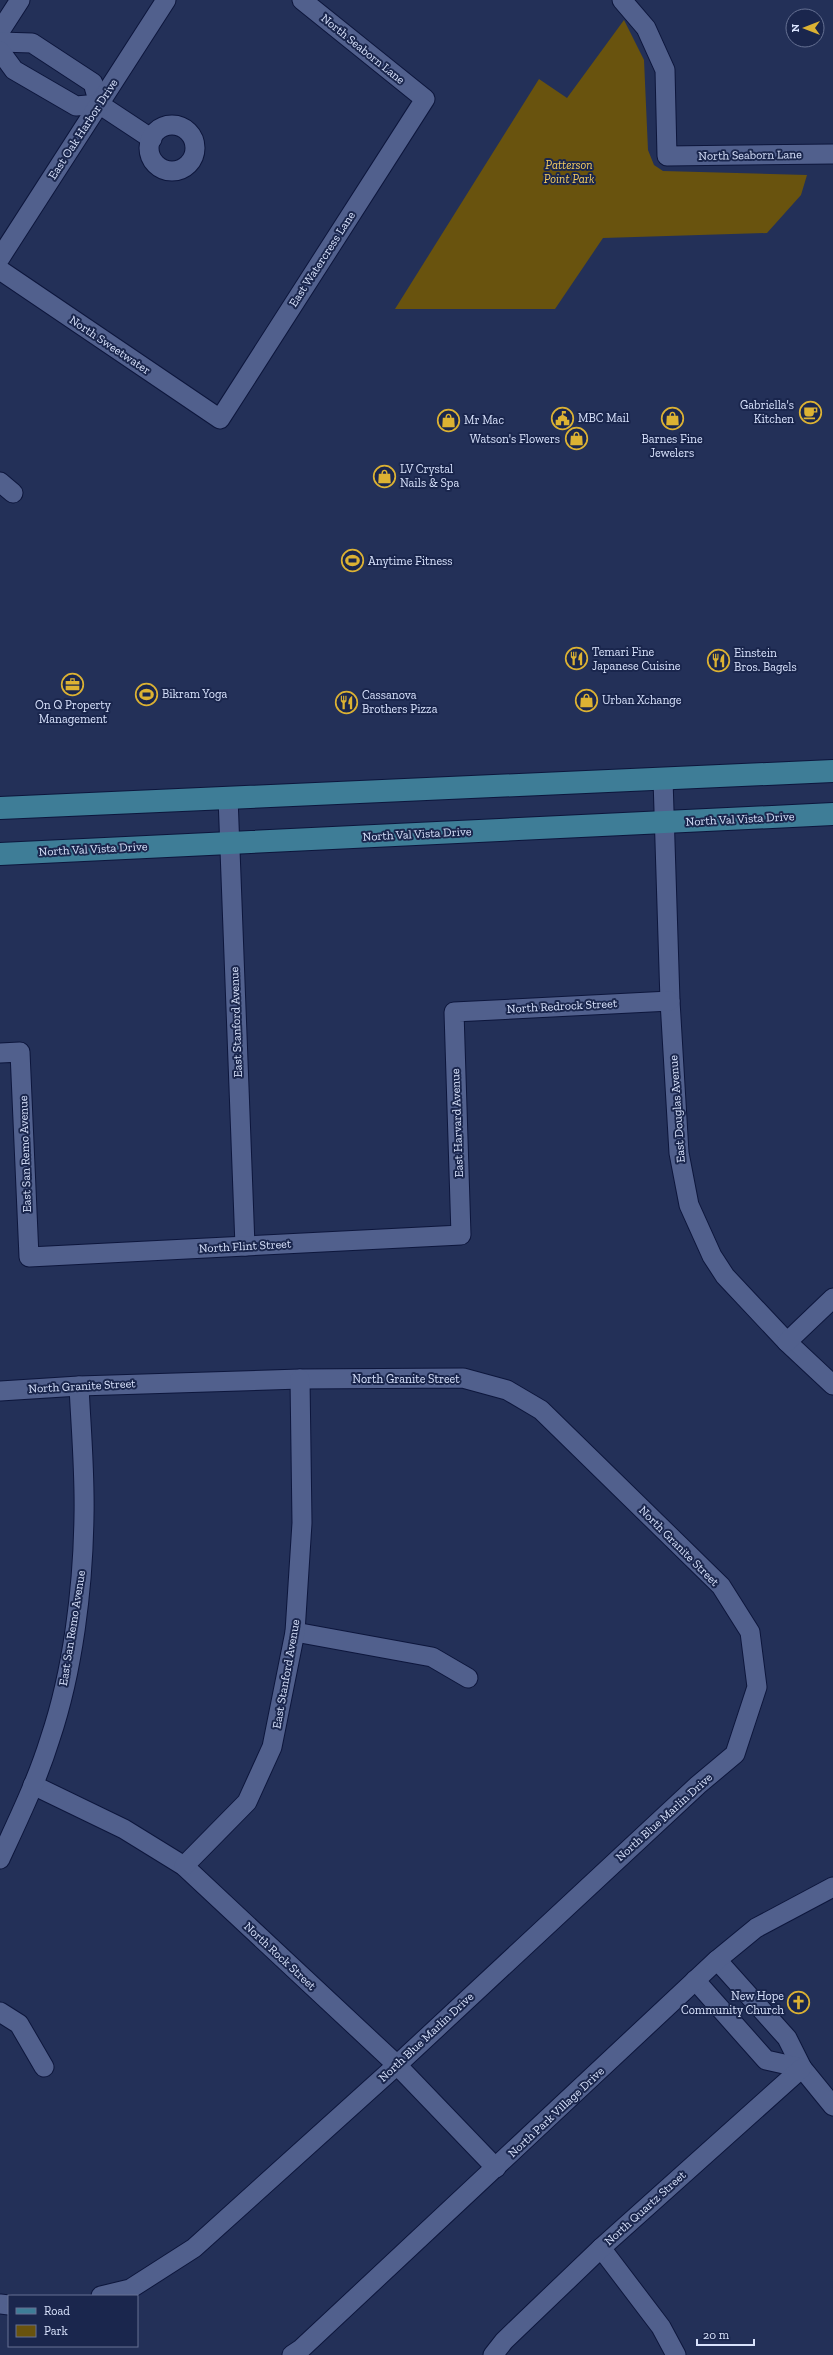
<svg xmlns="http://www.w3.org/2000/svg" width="833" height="2355" viewBox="0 0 833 2355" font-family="'Zilla Slab',serif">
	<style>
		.green { fill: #69530e }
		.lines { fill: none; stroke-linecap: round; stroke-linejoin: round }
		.minor-casing { stroke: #0d163c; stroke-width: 21 }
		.major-casing { stroke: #0d163c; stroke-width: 24 }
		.minor { stroke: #51608d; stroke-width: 19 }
		.major { stroke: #3e7d97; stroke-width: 22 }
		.labels { text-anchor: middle; stroke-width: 4; stroke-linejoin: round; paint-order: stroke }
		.street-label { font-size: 12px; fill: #d8e2fc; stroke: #1a264d }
		.park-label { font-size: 12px; font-style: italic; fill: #f7ce61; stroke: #1a264d }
		.poi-label { font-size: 12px; fill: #d8e2fc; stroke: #1a264d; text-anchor: start }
	</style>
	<rect width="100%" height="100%" fill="#233058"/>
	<path class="green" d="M624,20L644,60L648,150L654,165L663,171L807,175L801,195L767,233L603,238L555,309H395L539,79L567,98Z"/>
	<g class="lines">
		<defs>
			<g id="minor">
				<path d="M622,0L646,28L665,70L667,156L833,154"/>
				<path d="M0,31L20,0"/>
				<path d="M0,42L32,43L93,83L99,104L152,139"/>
				<path d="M0,51L14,70L76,106L99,104"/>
				<circle cx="172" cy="148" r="23"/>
				<path d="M0,258L166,0"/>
				<path d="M0,270L220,419L425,99L302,0"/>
				<path d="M0,482L13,493"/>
				<path d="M663,779L670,1001L679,1153L689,1205L712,1256L725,1276L787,1342L833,1385"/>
				<path d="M228,797L245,1246"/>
				<path d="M0,1053L20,1052L29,1257L461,1235L454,1012L670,1001"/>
				<path d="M787,1342L833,1298"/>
				<path d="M0,1391L79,1386L300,1379L463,1378L507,1390L541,1410L721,1586L750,1632L757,1687L735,1754L698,1785L397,2065L194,2248L130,2289L101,2296"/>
				<path d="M295,1632L432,1657L468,1678"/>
				<path d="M33,1785L124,1829L184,1866L397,2065L496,2168"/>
				<path d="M0,1859C18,1820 37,1781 50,1739C73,1671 83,1588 84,1516C85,1472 81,1429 79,1386"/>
				<path d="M184,1866L247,1802L272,1747L295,1632L302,1523L300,1379"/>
				<path d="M717,1960L787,2038L802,2068L833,2106"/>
				<path d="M695,1980L766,2060L802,2068"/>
				<path d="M0,2012L19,2024L44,2067"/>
				<path d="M601,2248L661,2327L676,2355"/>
				<path d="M0,2304L9,2305"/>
				<path d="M292,2355L301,2349L717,1960L756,1928L833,1887"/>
				<path d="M493,2355L504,2341L601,2248L802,2068"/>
			</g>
			<g id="major">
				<path d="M0,808L833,771"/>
				<path d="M0,854L833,814"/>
			</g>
		</defs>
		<use href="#minor" class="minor-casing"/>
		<use href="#major" class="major-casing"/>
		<use href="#minor" class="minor"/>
		<use href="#major" class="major"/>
	</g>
	<defs>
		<symbol id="cafe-ring" viewBox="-11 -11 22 22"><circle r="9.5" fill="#1a264d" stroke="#dcb233" stroke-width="1.5"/><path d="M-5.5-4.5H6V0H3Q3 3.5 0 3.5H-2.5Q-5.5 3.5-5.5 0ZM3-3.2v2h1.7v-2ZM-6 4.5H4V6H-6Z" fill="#dcb233"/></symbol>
		<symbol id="civic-ring" viewBox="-11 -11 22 22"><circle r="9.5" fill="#1a264d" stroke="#dcb233" stroke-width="1.5"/><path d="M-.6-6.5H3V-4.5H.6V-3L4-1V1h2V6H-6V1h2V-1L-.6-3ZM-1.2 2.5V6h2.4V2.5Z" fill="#dcb233"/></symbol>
		<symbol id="shop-ring" viewBox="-11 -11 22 22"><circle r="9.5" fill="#1a264d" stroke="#dcb233" stroke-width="1.5"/><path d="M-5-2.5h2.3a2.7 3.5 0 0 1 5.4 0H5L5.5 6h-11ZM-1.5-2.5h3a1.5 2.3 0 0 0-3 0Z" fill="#dcb233"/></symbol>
		<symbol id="stadium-ring" viewBox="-11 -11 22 22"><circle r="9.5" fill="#1a264d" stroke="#dcb233" stroke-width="1.5"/><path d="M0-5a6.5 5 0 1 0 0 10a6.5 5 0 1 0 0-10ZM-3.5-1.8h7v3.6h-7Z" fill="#dcb233"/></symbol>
		<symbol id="restaurant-ring" viewBox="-11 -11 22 22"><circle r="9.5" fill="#1a264d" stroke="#dcb233" stroke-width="1.5"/><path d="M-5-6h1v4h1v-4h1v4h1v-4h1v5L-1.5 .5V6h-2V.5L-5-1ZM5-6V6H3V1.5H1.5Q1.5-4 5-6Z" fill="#dcb233"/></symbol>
		<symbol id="office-ring" viewBox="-11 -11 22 22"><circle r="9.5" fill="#1a264d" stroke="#dcb233" stroke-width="1.5"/><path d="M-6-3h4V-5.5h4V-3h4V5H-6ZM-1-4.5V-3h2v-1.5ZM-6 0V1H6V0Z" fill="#dcb233"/></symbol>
		<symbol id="church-ring" viewBox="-11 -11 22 22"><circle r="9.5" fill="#1a264d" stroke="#dcb233" stroke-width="1.5"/><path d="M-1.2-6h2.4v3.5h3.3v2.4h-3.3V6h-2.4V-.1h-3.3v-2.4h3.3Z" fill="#dcb233"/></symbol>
	</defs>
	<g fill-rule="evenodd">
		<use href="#cafe-ring" x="798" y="400" width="25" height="25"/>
		<use href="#civic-ring" x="550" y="406" width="25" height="25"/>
		<use href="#shop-ring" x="660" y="406" width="25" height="25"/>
		<use href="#shop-ring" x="436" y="408" width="25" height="25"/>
		<use href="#shop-ring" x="564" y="426" width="25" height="25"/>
		<use href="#shop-ring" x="372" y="464" width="25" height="25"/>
		<use href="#stadium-ring" x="340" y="548" width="25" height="25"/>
		<use href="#restaurant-ring" x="564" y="646" width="25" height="25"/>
		<use href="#restaurant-ring" x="706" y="648" width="25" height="25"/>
		<use href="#office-ring" x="60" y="672" width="25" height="25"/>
		<use href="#stadium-ring" x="134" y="682" width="25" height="25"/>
		<use href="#shop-ring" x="574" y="688" width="25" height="25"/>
		<use href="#restaurant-ring" x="334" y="690" width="25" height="25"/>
		<use href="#church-ring" x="786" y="1990" width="25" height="25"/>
	</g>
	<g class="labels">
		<g class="street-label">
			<text transform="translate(363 49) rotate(39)" y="4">North Seaborn Lane</text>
			<text transform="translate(83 129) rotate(-57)" y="4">East Oak Harbor Drive</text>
			<text transform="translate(750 155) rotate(-1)" y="4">North Seaborn Lane</text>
			<text transform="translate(322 259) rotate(-57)" y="4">East Watercress Lane</text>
			<text transform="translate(110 345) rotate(34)" y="4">North Sweetwater</text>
			<text transform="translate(740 819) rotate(-3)" y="4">North Val Vista Drive</text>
			<text transform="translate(417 834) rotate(-3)" y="4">North Val Vista Drive</text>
			<text transform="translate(93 849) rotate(-3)" y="4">North Val Vista Drive</text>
			<text transform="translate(562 1006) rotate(-3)" y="4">North Redrock Street</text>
			<text transform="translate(236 1022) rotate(-92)" y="4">East Stanford Avenue</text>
			<text transform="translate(677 1109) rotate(-94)" y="4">East Douglas Avenue</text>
			<text transform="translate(457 1123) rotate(-92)" y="4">East Harvard Avenue</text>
			<text transform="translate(25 1154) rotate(-92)" y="4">East San Remo Avenue</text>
			<text transform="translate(245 1246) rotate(-3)" y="4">North Flint Street</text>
			<text x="406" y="1383">North Granite Street</text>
			<text transform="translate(82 1386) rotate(-3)" y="4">North Granite Street</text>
			<text transform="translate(679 1546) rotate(45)" y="4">North Granite Street</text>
			<text transform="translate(72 1628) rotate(-81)" y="4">East San Remo Avenue</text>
			<text transform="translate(286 1674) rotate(-80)" y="4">East Stanford Avenue</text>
			<text transform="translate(664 1817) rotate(-42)" y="4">North Blue Marlin Drive</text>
			<text transform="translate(280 1956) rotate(43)" y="4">North Rock Street</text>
			<text transform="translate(426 2037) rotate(-43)" y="4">North Blue Marlin Drive</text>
			<text transform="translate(556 2112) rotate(-43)" y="4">North Park Village Drive</text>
			<text transform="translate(645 2208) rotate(-42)" y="4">North Quartz Street</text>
		</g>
		<g class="park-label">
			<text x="569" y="169">Patterson<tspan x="569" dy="14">Point Park</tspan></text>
		</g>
		<g class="poi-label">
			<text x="794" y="409" text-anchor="end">Gabriella's<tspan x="794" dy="14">Kitchen</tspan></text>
			<text x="578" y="422">MBC Mail</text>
			<text x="464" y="424">Mr Mac</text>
			<text x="560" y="443" text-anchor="end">Watson's Flowers</text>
			<text x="672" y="443" text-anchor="middle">Barnes Fine<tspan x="672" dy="14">Jewelers</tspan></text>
			<text x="400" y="473">LV Crystal<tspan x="400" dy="14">Nails &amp; Spa</tspan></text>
			<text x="368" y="565">Anytime Fitness</text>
			<text x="592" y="656">Temari Fine<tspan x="592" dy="14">Japanese Cuisine</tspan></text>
			<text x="734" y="657">Einstein<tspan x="734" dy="14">Bros. Bagels</tspan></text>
			<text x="162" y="698">Bikram Yoga</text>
			<text x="362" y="699">Cassanova<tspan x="362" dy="14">Brothers Pizza</tspan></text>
			<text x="602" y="704">Urban Xchange</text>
			<text x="73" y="709" text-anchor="middle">On Q Property<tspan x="73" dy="14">Management</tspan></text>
			<text x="784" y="2000" text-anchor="end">New Hope<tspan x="784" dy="14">Community Church</tspan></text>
		</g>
	</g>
	<rect x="8" y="2295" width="130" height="52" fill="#1a264d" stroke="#667193"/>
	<rect x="16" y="2308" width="20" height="6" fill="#3e7d97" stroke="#667193"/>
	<text x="44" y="2315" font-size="12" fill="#d8e2fc">Road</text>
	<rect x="16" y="2325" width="20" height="12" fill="#69530e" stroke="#667193"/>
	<text x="44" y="2335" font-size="12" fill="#d8e2fc">Park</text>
	<g transform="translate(805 28) rotate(270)"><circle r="19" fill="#1a264d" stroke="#667193"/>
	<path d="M0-3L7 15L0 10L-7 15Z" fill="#dcb233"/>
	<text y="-6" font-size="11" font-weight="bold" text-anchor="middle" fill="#d8e2fc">N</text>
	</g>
	<path d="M697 2339v6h57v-6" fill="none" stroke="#d8e2fc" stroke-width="2"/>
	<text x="703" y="2339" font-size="12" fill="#d8e2fc" stroke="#1a264d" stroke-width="3" paint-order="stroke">20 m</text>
</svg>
